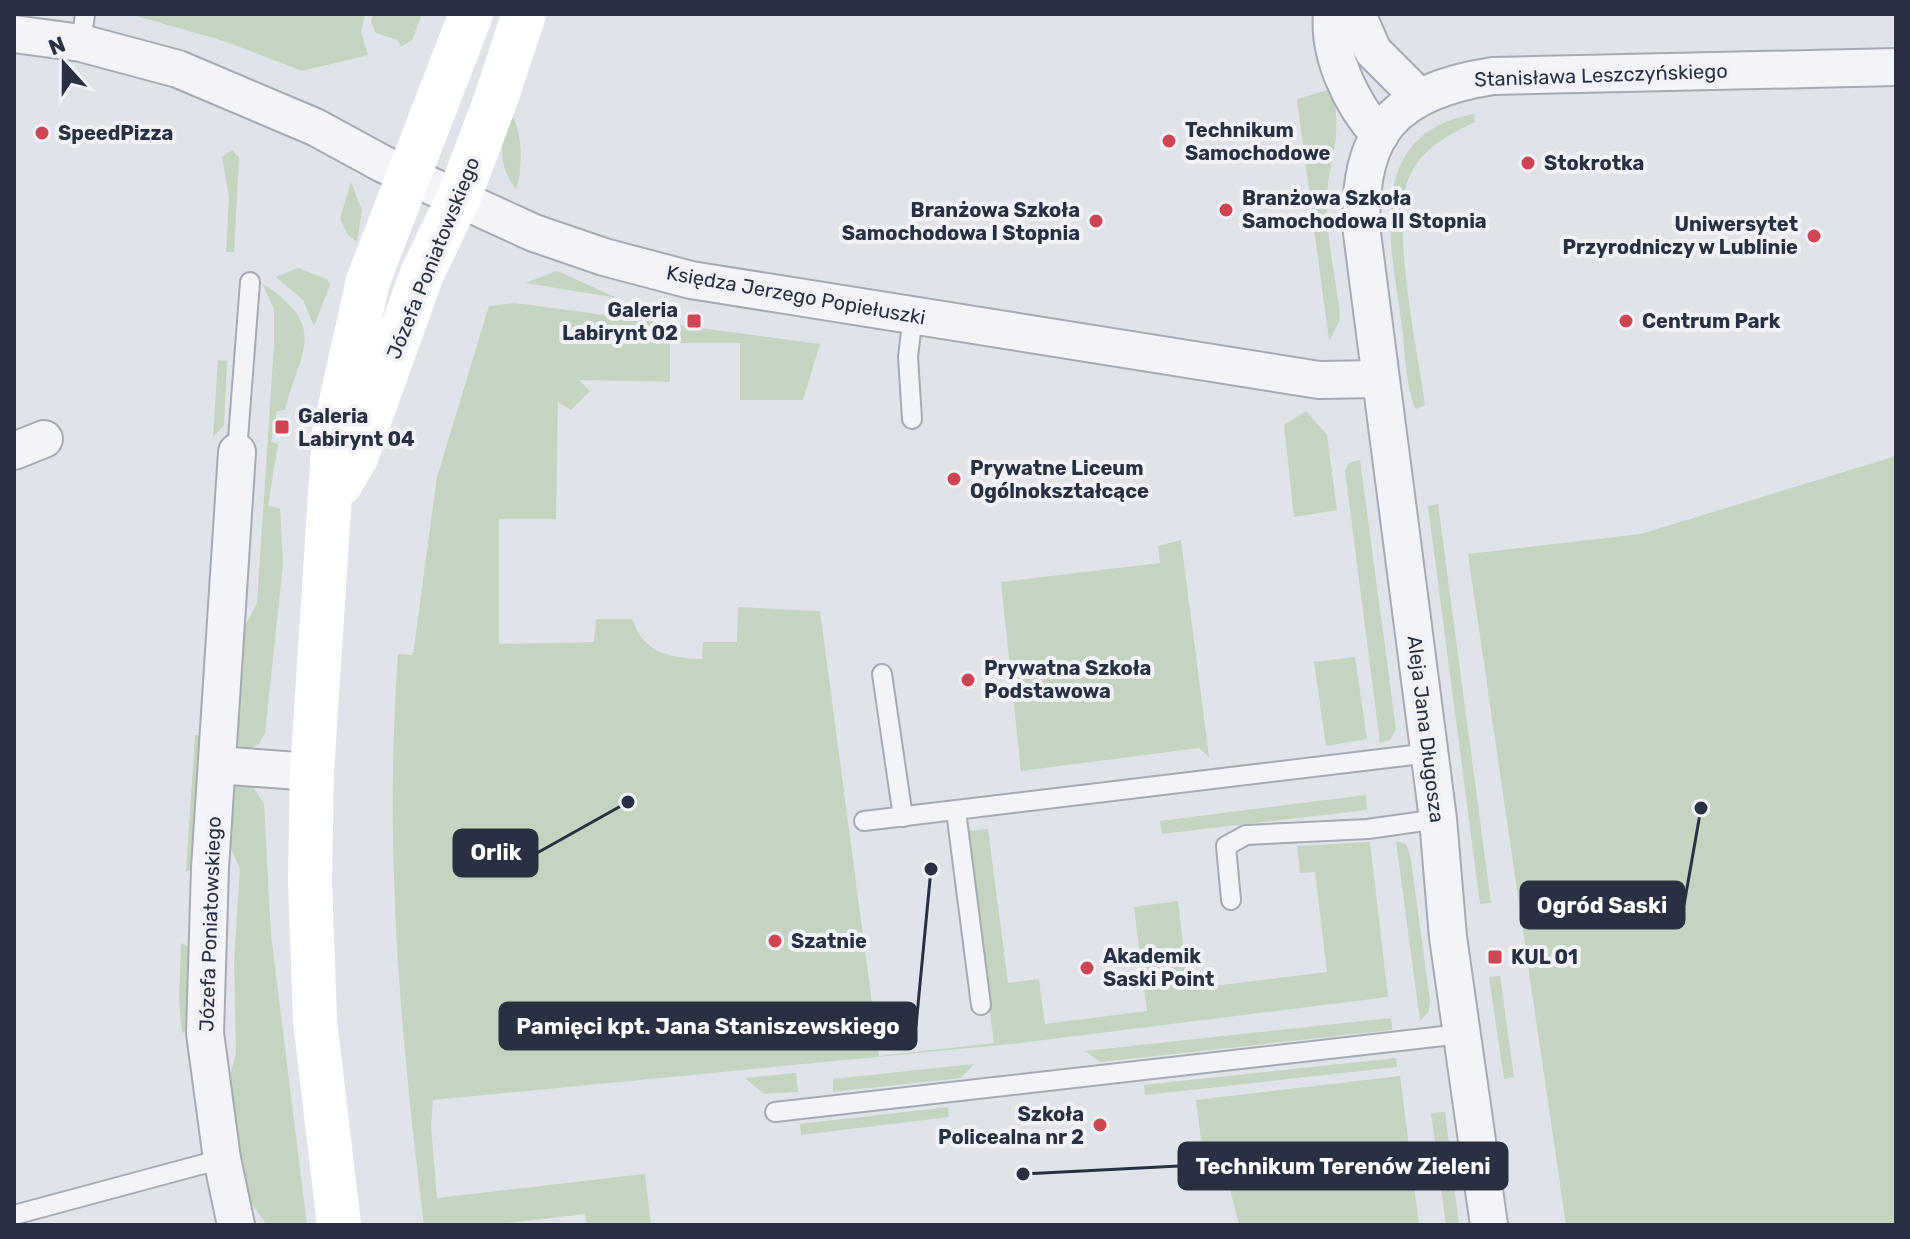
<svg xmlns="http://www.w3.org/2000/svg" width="1910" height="1239" viewBox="0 0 1910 1239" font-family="Rubik,sans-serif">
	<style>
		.green { fill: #c5d3c1 }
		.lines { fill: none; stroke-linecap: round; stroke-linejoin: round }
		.service-casing { stroke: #a5aab3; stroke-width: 22 }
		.minor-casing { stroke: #a5aab3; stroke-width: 40 }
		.service { stroke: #f3f4f7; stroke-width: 18 }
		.minor { stroke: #f3f4f7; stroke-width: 36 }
		.secondary { stroke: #fff; stroke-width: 44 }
		.poi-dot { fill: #ce4653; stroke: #f0f2f7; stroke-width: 3 }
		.labels { text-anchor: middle; stroke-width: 8; stroke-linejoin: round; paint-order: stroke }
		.street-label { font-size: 20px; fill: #293041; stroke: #f0f2f7 }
		.poi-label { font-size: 20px; font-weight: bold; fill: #293041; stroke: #f0f2f7; text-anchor: start }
		.leader { fill: none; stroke: #293041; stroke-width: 3 }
		.callout-dot { fill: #293041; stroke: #f0f2f7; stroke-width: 3 }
		.callout { fill: #293041; stroke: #293041; stroke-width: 3 }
		.callout-label { font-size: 22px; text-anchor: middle; font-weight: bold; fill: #fff }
	</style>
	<rect width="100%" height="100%" fill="#e0e3e9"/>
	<g class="green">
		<path d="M129,14H365L361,32L368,55L302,71L224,41Z"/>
		<path d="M373,14H422L412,40L401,47L398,40L376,33L371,22Z"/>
		<path d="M1331,89C1345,137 1328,156 1327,200C1326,237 1335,276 1340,313L1339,322L1329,341L1297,99Z"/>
		<path d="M511,114C523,131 523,170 516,189C497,165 500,142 511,114Z"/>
		<path d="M1474,114L1475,122C1448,135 1424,147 1410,175C1389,216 1418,354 1425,405L1416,409C1406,392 1405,347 1402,326C1391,245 1362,134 1474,114Z"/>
		<path d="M232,150L239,158L234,252H226L229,196L222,157Z"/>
		<path d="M351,182L362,210L357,242L348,235L340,219Z"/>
		<path d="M298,268L327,279L330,285L314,326L303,300L276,277Z"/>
		<path d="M556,271L562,273L617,298L526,283Z"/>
		<path d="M262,283C330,328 300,349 285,410L277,411L271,442L278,444L268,506L280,508L283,565L265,733L259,744L245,751L236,743L241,633L257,603L274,345V309Z"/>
		<path d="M515,303L820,344L803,400H740V343H670V382L579,380L590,391L571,410L558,402L556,519H499V644L594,642L596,619H632C644,653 668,658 702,659L703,642H737L738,607L820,611L879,1056L994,1043L966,831L988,829L1008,983L1039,979L1045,1024L1147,1011L1134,907L1178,901L1188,989L1327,972L1315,872L1300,873L1297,846L1370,842L1388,997L1011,1044L433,1100L431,1126L437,1198L645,1174L651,1225H587L585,1214L490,1225H424C400,1031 384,851 398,654L413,655L437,477L489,306Z"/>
		<path d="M218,360L227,361L224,425L213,437Z"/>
		<path d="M1306,411L1327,435L1337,510L1294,517L1284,425Z"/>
		<path d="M1896,456V1225H1566L1468,554L1641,534Z"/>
		<path d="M1360,460L1396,729L1390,740L1380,743L1345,471L1349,463Z"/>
		<path d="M1438,504L1491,903L1480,904L1428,506Z"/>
		<path d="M1181,540L1209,757L1199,748L1021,771L1001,582L1160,563L1158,546Z"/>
		<path d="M1355,657L1367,739L1326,746L1314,662Z"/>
		<path d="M195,735L204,736L196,867L186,872Z"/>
		<path d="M239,784L252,785L264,804L271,935L307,1225H267L249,1200L228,1085L236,1052L234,961L240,869L228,841L230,792Z"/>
		<path d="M1366,795L1367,810L1162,834L1160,821Z"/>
		<path d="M1396,841L1406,844L1410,854L1430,1000L1429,1011L1420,1021Z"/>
		<path d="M181,943L190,948L189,1028L182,1033L179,999Z"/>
		<path d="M1500,976L1514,1077L1504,1079L1489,977Z"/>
		<path d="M1391,1018L1392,1030L1100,1062L1085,1051Z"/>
		<path d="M1396,1058L1397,1067L1145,1095L1144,1085Z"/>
		<path d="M974,1064L961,1078L833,1092V1079Z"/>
		<path d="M796,1073L798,1092L764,1094L745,1078Z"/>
		<path d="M1400,1076L1419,1225H1239L1228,1181L1207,1186L1196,1100Z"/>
		<path d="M948,1107L949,1117L801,1135L800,1124Z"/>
		<path d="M1445,1112L1459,1225H1446L1431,1113Z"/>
	</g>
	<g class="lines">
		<defs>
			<g id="service">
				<path d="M81,43L85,14"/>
				<path d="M912,419L908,357L913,315"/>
				<path d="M237,452L250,282"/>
				<path d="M882,674L903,817"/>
				<path d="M956,811L981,1005"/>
				<path d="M864,821L1430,753"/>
				<path d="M1231,900L1226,846L1246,835L1368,829L1438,819"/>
				<path d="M775,1112L1461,1034"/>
				<path d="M14,1215L222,1159"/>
			</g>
			<g id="minor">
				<path d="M1332,14C1328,55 1352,106 1380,135"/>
				<path d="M1357,14L1373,51L1418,96"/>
				<path d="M14,34L81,43L178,69L315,127L383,164L534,233L604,257L691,280L1319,380L1380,379"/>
				<path d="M14,451L44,439"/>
				<path d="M217,765L312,772"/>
				<path d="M236,1225L222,1159L205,1033L210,868L237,452"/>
				<path d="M1489,1225L1448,937L1438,819L1362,233C1356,132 1395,91 1493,76L1896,67"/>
			</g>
		</defs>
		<use href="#service" class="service-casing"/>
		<use href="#minor" class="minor-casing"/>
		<use href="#service" class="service"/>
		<use href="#minor" class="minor"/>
		<g class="secondary">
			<path d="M341,483L356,457L422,274L459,197L496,99L524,14"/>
			<path d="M339,1225L315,1021L310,880L312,772L334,433L368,281L471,14"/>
		</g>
	</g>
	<g class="poi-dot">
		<circle cx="42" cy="133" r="8"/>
		<circle cx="1169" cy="141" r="8"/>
		<circle cx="1528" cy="163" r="8"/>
		<circle cx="1226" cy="210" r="8"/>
		<circle cx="1096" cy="221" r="8"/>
		<circle cx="1814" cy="236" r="8"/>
		<rect x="686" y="313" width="16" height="16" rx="4"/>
		<circle cx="1626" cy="321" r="8"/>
		<rect x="274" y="419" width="16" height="16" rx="4"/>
		<circle cx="954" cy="479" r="8"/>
		<circle cx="968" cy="680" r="8"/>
		<circle cx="775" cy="941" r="8"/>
		<rect x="1487" y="949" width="16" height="16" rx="4"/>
		<circle cx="1087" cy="968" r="8"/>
		<circle cx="1100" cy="1125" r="8"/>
	</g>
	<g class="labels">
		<g class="street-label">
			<text transform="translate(1601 75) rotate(-2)" y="7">Stanisława Leszczyńskiego</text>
			<text transform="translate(433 258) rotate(-68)" y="7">Józefa Poniatowskiego</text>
			<text transform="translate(796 295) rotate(10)" y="7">Księdza Jerzego Popiełuszki</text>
			<text transform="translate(1426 729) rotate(83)" y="7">Aleja Jana Długosza</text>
			<text transform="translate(210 924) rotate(-88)" y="7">Józefa Poniatowskiego</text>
		</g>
		<g class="poi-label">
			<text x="1185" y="137">Technikum<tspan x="1185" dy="23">Samochodowe</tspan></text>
			<text x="58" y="140">SpeedPizza</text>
			<text x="1544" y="170">Stokrotka</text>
			<text x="1242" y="205">Branżowa Szkoła<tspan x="1242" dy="23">Samochodowa II Stopnia</tspan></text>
			<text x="1080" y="217" text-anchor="end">Branżowa Szkoła<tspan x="1080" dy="23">Samochodowa I Stopnia</tspan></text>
			<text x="1798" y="231" text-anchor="end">Uniwersytet<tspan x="1798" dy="23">Przyrodniczy w Lublinie</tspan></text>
			<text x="678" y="317" text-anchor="end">Galeria<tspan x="678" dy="23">Labirynt 02</tspan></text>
			<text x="1642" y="328">Centrum Park</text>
			<text x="298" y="423">Galeria<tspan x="298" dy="23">Labirynt 04</tspan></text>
			<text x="970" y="475">Prywatne Liceum<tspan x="970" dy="23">Ogólnokształcące</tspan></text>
			<text x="984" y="675">Prywatna Szkoła<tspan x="984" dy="23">Podstawowa</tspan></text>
			<text x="791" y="948">Szatnie</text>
			<text x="1103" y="963">Akademik<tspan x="1103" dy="23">Saski Point</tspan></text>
			<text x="1511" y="964">KUL 01</text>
			<text x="1084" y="1121" text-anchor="end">Szkoła<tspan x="1084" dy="23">Policealna nr 2</tspan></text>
		</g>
	</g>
	<path class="leader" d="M628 802L537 853M1701 808L1684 905M931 869L916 1026M1023 1174L1179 1166"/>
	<g class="callout-dot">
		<circle cx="628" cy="802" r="8"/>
		<circle cx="1701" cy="808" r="8"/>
		<circle cx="931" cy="869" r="8"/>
		<circle cx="1023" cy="1174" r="8"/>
	</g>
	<g class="callout">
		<rect x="454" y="830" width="83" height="46" rx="8"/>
		<rect x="1521" y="882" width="163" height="46" rx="8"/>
		<rect x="500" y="1003" width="416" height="46" rx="8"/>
		<rect x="1179" y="1143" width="328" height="46" rx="8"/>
	</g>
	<g class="callout-label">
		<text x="496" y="860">Orlik</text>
		<text x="1602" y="913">Ogród Saski</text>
		<text x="708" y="1034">Pamięci kpt. Jana Staniszewskiego</text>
		<text x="1343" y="1174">Technikum Terenów Zieleni</text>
	</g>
	<rect width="1910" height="1239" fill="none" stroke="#293041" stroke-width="32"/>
	<g transform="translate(64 64) rotate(339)" stroke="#f0f2f7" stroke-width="6" paint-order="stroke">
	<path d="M0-6L14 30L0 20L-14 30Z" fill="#293041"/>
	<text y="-12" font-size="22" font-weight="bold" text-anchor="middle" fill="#293041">N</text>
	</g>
</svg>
